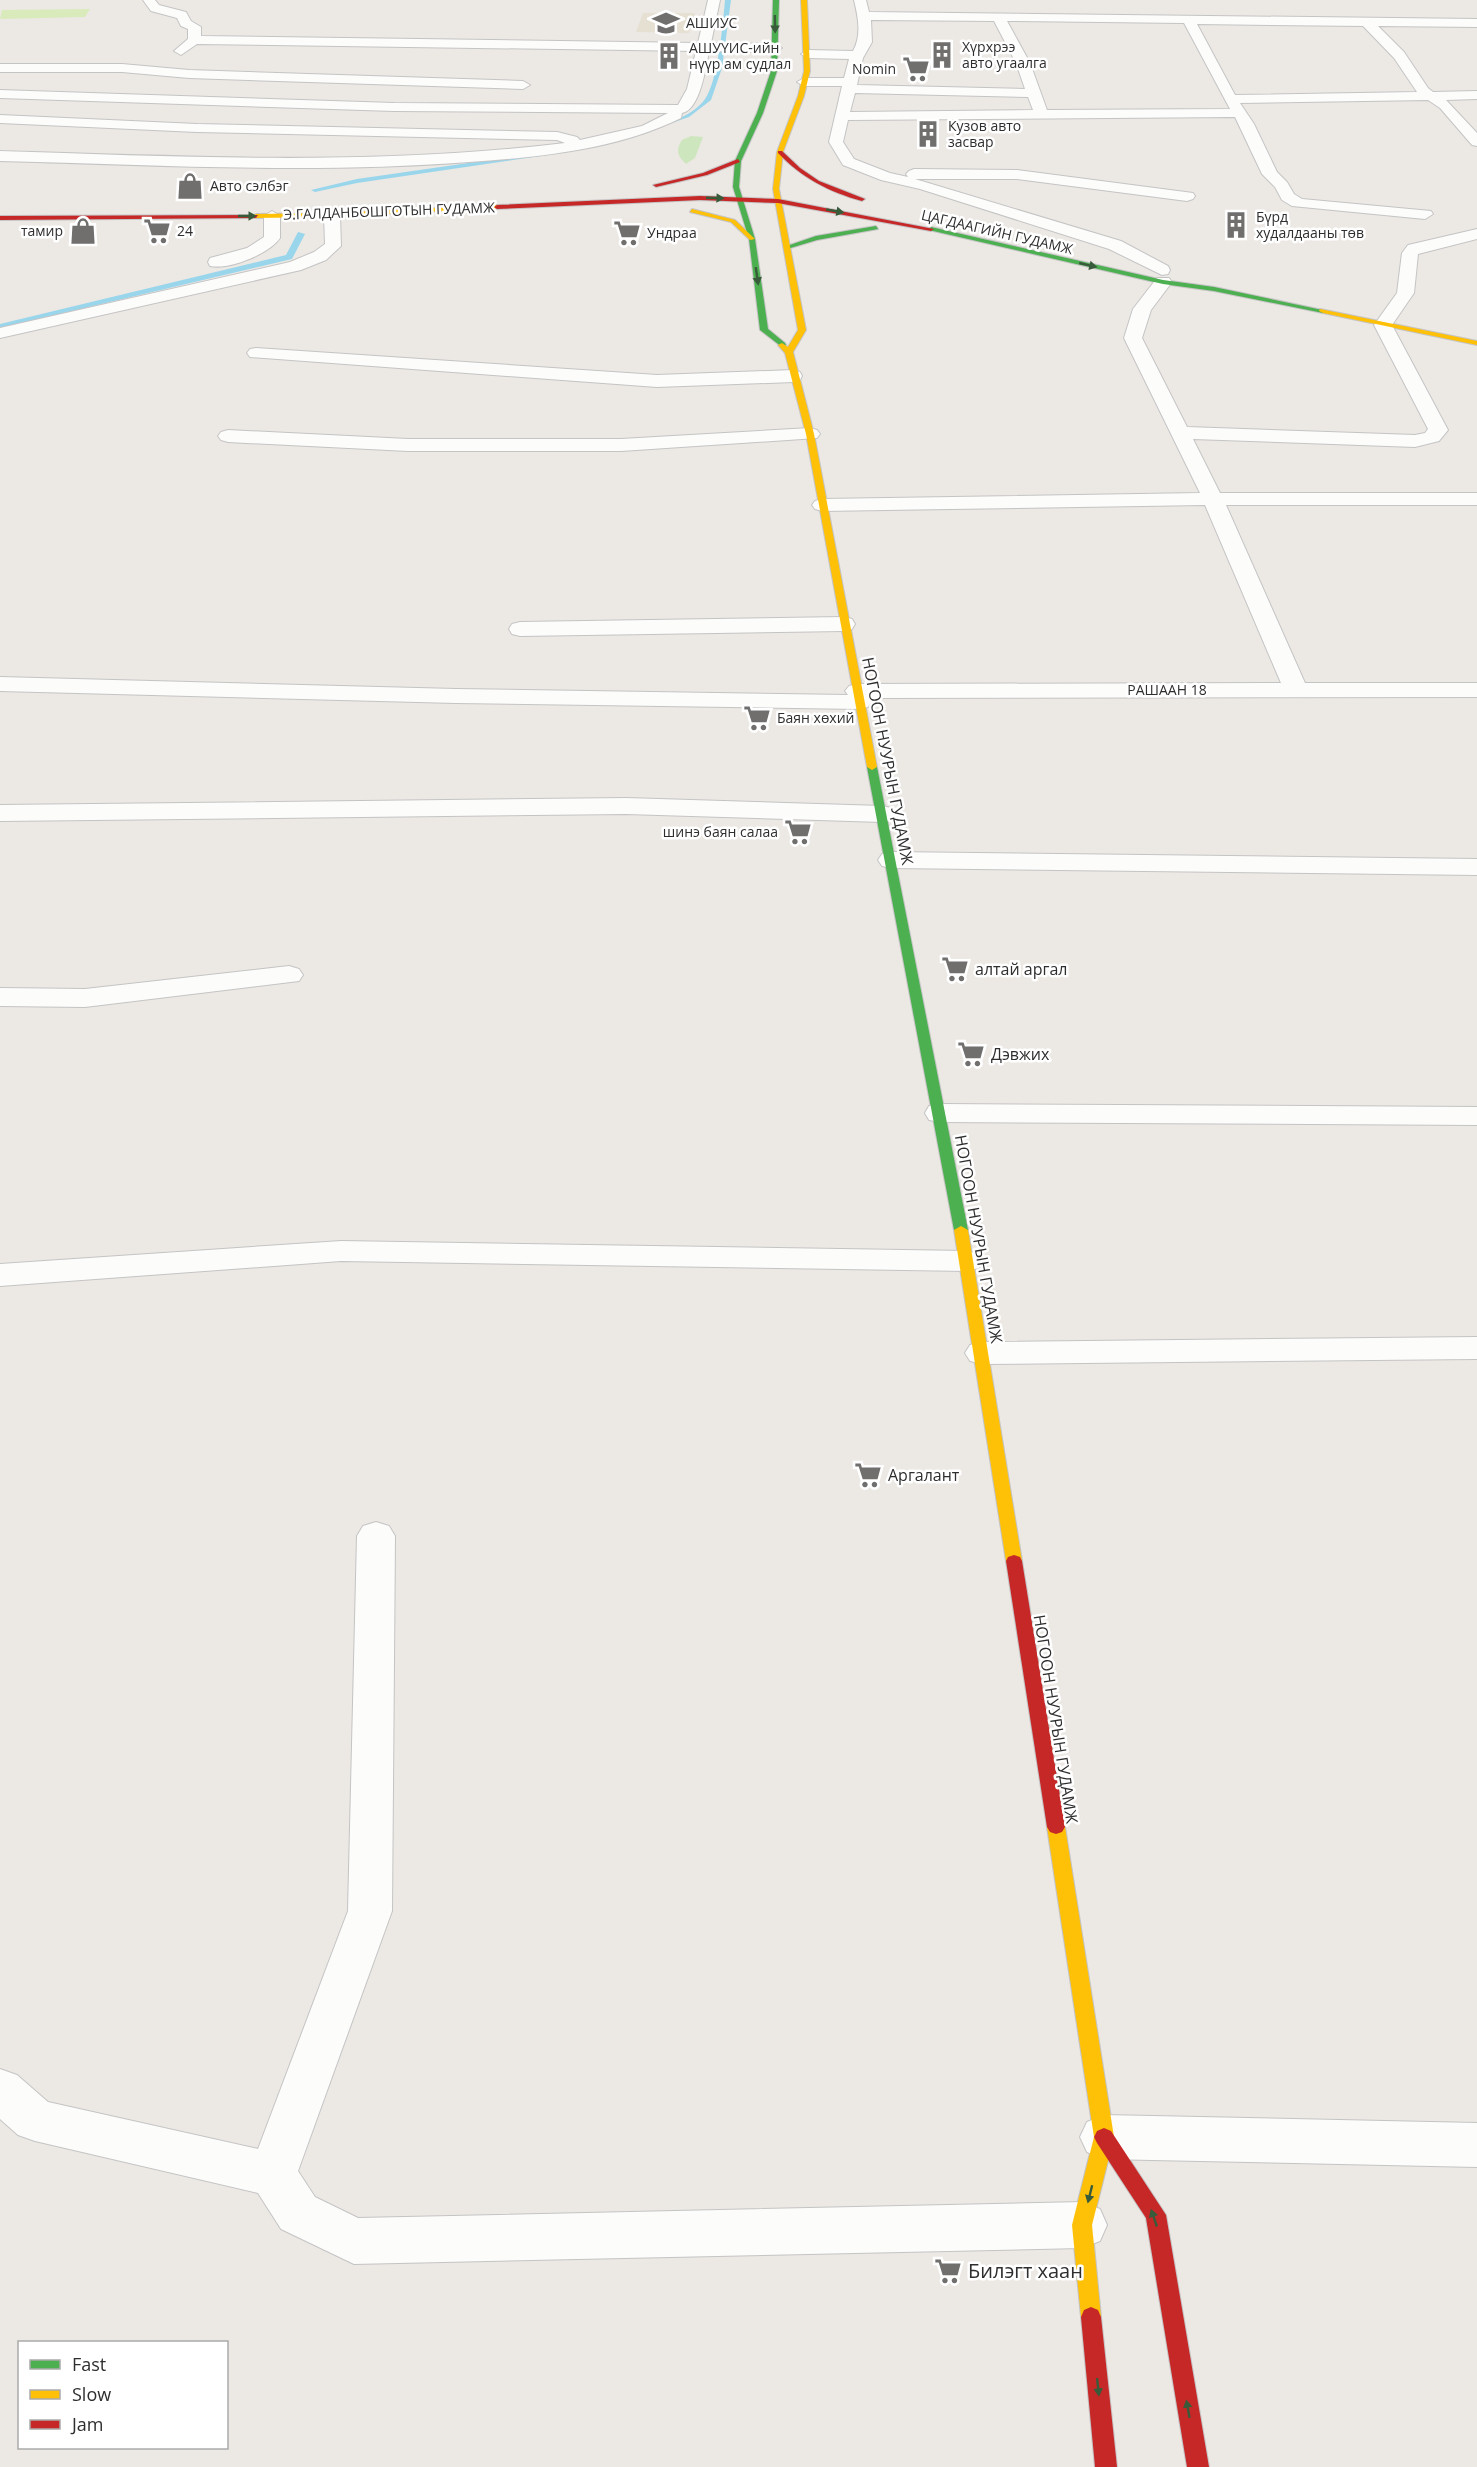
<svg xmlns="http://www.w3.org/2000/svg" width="1477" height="2467" viewBox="0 0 1477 2467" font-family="'Open Sans',sans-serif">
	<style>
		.education { fill: #e6e0d3 }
		.green { fill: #cee6be }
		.pitch { fill: #d9eabb }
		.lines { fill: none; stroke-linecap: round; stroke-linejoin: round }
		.stream { fill: #99d6ec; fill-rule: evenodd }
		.street-casing { stroke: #c5c4c5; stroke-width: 2 }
		.fast-casing { stroke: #c5c4c5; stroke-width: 2 }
		.slow-casing { stroke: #c5c4c5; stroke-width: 2 }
		.jam-casing { stroke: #c5c4c5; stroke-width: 2 }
		.street { fill: #fcfcfb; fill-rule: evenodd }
		.fast { fill: #4caf50; fill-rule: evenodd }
		.slow { fill: #ffc107; fill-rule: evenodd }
		.jam { fill: #c62828; fill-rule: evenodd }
		.oneway { fill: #385b3a }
		.labels { text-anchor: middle; stroke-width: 5; stroke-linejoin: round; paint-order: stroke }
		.far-poi-label { font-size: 14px; fill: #2e2e2e; stroke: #fff; text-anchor: start }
		.far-street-label { font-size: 14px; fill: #2e2e2e; stroke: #fff }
		.street-label { font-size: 16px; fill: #2e2e2e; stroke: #fff }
		.poi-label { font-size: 16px; fill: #2e2e2e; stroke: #fff; text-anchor: start }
		.near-poi-label { font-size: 20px; fill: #2e2e2e; stroke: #fff; text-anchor: start }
	</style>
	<rect width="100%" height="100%" fill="#ece8e4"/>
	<path class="education" d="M643,13H695L689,33L636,32Z"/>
	<path class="green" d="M691,136L703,137L695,158L686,164C678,157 675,150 682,140Z"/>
	<path class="pitch" d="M90,9L85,17L0,19L2,10Z"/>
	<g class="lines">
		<g class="stream">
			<path d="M725,0H731L722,68L711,100L689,117L640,134V132C660,125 692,118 705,99C718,81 723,23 725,0Z"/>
			<path d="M566,149L568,152L357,183L315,192L311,190L357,179Z"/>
			<path d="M298,232L305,234L292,259L0,328V324L286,255Z"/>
		</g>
		<defs>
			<g id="street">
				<path d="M143,0H155L159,5L186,12L191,21L201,27V36L698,43L708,0H720L711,43L775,44L782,48L775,52L709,51C706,67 700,110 682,113L681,118C616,150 540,157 469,162C313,174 156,165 0,161V151C189,157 377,166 565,143L557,140L197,132L0,123V115L197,124L557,132L577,137L580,140L642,126L668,113L394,111L0,98V90L394,103L678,105L687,89L696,51L197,44L181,55L174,51L188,39V29L181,26L177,18L151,11Z"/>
				<path d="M854,0H866L869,12L1477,19V27L1378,26L1404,52L1428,88L1433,92L1477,91V99L1446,100L1477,133V146L1472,145L1440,108L1428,100L1240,103L1254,124L1277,172L1287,182L1294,194L1302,199L1431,211L1433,214L1425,219L1292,206L1282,200L1275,187L1262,174L1235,117L848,120L843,142L854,159L890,173L908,177L906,174L909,171L914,169L1017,170L1193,193L1195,196L1193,199L1187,201L1017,179H915L1121,241L1168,266L1170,270L1168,274L1162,275L1109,249L920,189L881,180L843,165L829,142L842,86H804L797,82L804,78H844L849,59L808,58L801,54L808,50L853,51C862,35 858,17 854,0ZM871,20L994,21L1016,63L1025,89L857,85L863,58L872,42ZM1007,21L1184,23L1230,109L1047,110L1030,63ZM1197,24L1363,26L1394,58L1417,92L1235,95ZM855,93L1028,97L1033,110L850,112Z"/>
				<path d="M0,64H122L189,70L523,81L530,85L523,89L189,78L122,72H0Z"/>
				<path d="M332,210L340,215L341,246L326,260L301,270L0,338V328L290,262L314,252L325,244L324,215Z"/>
				<path d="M272,211L280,216V238C269,254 229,270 210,266L208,262L210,258L247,248L264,237V216Z"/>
				<path d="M1477,229V239L1418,254L1414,293L1392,325L1448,430L1439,441L1415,447L1193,439L1220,493H1477V505H1226L1305,683H1477V697L868,698L871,702L868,707L859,709L456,703L0,691V677L456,689L848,695L845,691L849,686L857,684L1281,683L1205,505L822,511L815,509L812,505L815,501L822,499L1200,493L1124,338L1133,309L1157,278H1169L1172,282L1151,310L1142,338L1187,427L1415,435L1425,433L1428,429L1374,325L1397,293L1402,253L1408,245Z"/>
				<path d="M256,348L657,375L793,370L800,372L802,376L800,380L793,382L657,387L250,357L247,353L250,349Z"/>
				<path d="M810,428L817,430L820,434L817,438L621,451H408L228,442L221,440L218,436L221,432L228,430L408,439H621Z"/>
				<path d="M844,617L852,619L855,624L852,629L844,631L520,636L512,634L509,629L512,624L520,622Z"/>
				<path d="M626,798L882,806L891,808L895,814L891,820L882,822L626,814L0,821V805Z"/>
				<path d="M891,852L1477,859V875L891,868L882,866L878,860L882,854Z"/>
				<path d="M289,966L299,969L303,975L299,981L85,1007L0,1006V988L85,989Z"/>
				<path d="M940,1104L1477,1107V1125L940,1122L929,1120L925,1113L929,1106Z"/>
				<path d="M341,1241L967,1251L979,1254L984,1261L979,1268L967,1271L341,1261L0,1286V1264Z"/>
				<path d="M1477,1337V1359L982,1364L970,1361L965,1353L970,1345L982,1342Z"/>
				<path d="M376,1522L389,1526L395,1536L392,1911L298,2171L315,2197L358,2218L1082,2202L1100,2209L1107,2225L1100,2241L1082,2248L354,2264L281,2229L258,2193L35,2141L18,2135L0,2119V2069L17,2075L48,2102L258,2149L348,1911L357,1536L363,1526Z"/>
				<path d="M1104,2115L1477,2123V2167L1104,2159L1087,2152L1080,2137L1087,2122Z"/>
			</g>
			<g id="fast">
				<path d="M773,0H779L777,71L763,113L741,161L739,187L755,239L768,329L785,343L786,345L782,347L760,330L749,239L733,187L735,161L757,113L771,71Z"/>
				<path d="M876,226L878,229L817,240L787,249L784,247L816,236Z"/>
				<path d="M931,227L1163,280L1214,287L1327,311L1323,313L1214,291L1163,284L929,230Z"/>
				<path d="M872,764L877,767L968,1230L961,1234L954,1230L867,767Z"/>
			</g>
			<g id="slow">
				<path d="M801,0H807L810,71L804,96L783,152L779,189L806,330L793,352L814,434L877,767L872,770L867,767L806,434L785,353L778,345L782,343L788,347L798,330L773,189L777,152L798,96L804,71Z"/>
				<path d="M497,205L499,208L332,217L256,218L253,216L256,214L332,213Z"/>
				<path d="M692,209L735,220L755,239L750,240L731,222L690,212Z"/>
				<path d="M1320,309L1477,341V345L1323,313L1319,311Z"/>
				<path d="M961,1226L968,1230L1022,1561L1020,1565H1008L1006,1561L954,1230Z"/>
				<path d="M1056,1820L1062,1822L1065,1827L1114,2137L1092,2225L1101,2317L1098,2324L1091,2327L1084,2324L1081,2317L1072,2225L1094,2137L1047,1827L1050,1822Z"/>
			</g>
			<g id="jam">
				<path d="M778,151H782L800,168L819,181L865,199L862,201C829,192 802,178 778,153Z"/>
				<path d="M738,159L740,162L707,175L656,187L653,185L703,173Z"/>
				<path d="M700,196L778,199L934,229L931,231L778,203L700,200L497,209L494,207L497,205Z"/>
				<path d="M258,215L256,218L0,220V216Z"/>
				<path d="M1014,1555L1020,1557L1022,1561L1065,1827L1062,1832L1056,1834L1050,1832L1047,1827L1006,1561L1008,1557Z"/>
				<path d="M1104,2128L1111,2131L1166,2215L1209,2467H1187L1146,2218L1097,2143L1094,2137L1097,2131Z"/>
				<path d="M1091,2307L1098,2310L1101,2317L1117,2467H1095L1081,2317L1084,2310Z"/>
			</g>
		</defs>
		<use href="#street" class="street-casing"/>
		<use href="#fast" class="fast-casing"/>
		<use href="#slow" class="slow-casing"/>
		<use href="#jam" class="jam-casing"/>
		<use href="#street" class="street"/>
		<use href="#fast" class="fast"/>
		<use href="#slow" class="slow"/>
		<use href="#jam" class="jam"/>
	</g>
	<defs><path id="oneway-solid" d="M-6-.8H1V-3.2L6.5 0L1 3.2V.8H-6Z" transform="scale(1.5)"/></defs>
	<g class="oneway">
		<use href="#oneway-solid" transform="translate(775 24) rotate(89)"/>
		<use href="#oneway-solid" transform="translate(715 198) rotate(2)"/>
		<use href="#oneway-solid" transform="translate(835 211) rotate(10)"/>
		<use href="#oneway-solid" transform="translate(247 216)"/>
		<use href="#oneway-solid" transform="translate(1088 265) rotate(13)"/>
		<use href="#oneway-solid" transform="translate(757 276) rotate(82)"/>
		<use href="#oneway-solid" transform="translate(1090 2194) rotate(104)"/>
		<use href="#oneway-solid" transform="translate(1154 2218) rotate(-109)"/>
		<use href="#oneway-solid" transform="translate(1098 2387) rotate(84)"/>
		<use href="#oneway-solid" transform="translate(1188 2409) rotate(-100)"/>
	</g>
	<defs>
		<symbol id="university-bare" viewBox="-9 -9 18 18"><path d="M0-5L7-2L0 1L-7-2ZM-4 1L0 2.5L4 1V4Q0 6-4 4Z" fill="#706f6e" stroke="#fff" stroke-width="2.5" paint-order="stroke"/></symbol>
		<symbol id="building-bare" viewBox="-9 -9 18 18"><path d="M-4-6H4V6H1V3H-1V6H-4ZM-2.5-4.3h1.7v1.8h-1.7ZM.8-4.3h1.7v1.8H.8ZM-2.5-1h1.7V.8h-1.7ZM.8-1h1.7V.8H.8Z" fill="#706f6e" stroke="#fff" stroke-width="2.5" paint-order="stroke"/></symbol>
		<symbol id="supermarket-bare" viewBox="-9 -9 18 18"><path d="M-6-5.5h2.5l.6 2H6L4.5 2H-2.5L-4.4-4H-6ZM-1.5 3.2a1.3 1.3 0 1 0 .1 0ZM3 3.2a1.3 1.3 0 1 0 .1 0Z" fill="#706f6e" stroke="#fff" stroke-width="2.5" paint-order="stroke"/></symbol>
		<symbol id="shop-bare" viewBox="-9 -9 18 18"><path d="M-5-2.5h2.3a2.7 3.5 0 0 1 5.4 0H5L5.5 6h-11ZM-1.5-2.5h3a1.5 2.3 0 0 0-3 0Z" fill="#706f6e" stroke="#fff" stroke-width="2.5" paint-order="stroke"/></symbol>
	</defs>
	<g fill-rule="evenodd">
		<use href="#university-bare" x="647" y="4" width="38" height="38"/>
		<use href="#building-bare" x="923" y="36" width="38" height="38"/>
		<use href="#building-bare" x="650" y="37" width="38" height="38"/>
		<use href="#supermarket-bare" x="897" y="50" width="38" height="38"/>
		<use href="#building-bare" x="909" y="115" width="38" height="38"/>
		<use href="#shop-bare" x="171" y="167" width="38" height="38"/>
		<use href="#building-bare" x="1217" y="206" width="38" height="38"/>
		<use href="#shop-bare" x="64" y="212" width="38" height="38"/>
		<use href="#supermarket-bare" x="138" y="212" width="38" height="38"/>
		<use href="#supermarket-bare" x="608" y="214" width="38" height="38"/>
		<use href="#supermarket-bare" x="738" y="699" width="38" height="38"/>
		<use href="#supermarket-bare" x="779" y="813" width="38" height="38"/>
		<use href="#supermarket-bare" x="936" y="950" width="38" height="38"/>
		<use href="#supermarket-bare" x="952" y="1035" width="38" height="38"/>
		<use href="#supermarket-bare" x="849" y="1456" width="38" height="38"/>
		<use href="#supermarket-bare" x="929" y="2252" width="38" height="38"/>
	</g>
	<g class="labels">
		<g class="far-poi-label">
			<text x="686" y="28">АШИУС</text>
			<text x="962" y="52">Хүрхрээ<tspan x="962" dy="16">авто угаалга</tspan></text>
			<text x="689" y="53">АШУҮИС-ийн<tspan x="689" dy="16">нүүр ам судлал</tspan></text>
			<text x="896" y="74" text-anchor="end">Nomin</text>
			<text x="948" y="131">Кузов авто<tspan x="948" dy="16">засвар</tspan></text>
			<text x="210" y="191">Авто сэлбэг</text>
			<text x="1256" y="222">Бүрд<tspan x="1256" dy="16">худалдааны төв</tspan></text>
			<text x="63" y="236" text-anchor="end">тамир</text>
			<text x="177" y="236">24</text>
			<text x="647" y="238">Ундраа</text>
			<text x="777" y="723">Баян хөхий</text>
			<text x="778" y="837" text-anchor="end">шинэ баян салаа</text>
		</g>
		<g class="far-street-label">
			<text transform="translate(389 211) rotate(-2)" y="5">Э.ГАЛДАНБОШГОТЫН ГУДАМЖ</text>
			<text transform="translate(997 232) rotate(13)" y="5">ЦАГДААГИЙН ГУДАМЖ</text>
			<text x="1167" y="695">РАШААН 18</text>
		</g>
		<g class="street-label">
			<text transform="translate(888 761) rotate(79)" y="6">НОГООН НУУРЫН ГУДАМЖ</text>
			<text transform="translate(979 1239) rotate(80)" y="6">НОГООН НУУРЫН ГУДАМЖ</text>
			<text transform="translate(1056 1719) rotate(81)" y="6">НОГООН НУУРЫН ГУДАМЖ</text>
		</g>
		<g class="poi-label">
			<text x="975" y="975">алтай аргал</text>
			<text x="991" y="1060">Дэвжих</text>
			<text x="888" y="1481">Аргалант</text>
		</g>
		<g class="near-poi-label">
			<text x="968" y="2278">Билэгт хаан</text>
		</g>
	</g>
	<rect x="18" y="2341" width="210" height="108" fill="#ffffff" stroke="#ababab" stroke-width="1.5"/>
	<rect x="30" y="2360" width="30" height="9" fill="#4caf50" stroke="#ababab" stroke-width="1.5"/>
	<text x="72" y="2371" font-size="18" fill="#2e2e2e">Fast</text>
	<rect x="30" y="2390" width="30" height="9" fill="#ffc107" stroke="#ababab" stroke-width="1.5"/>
	<text x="72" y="2401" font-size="18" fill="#2e2e2e">Slow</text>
	<rect x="30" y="2420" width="30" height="9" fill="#c62828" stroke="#ababab" stroke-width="1.5"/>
	<text x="72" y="2431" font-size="18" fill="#2e2e2e">Jam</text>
</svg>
